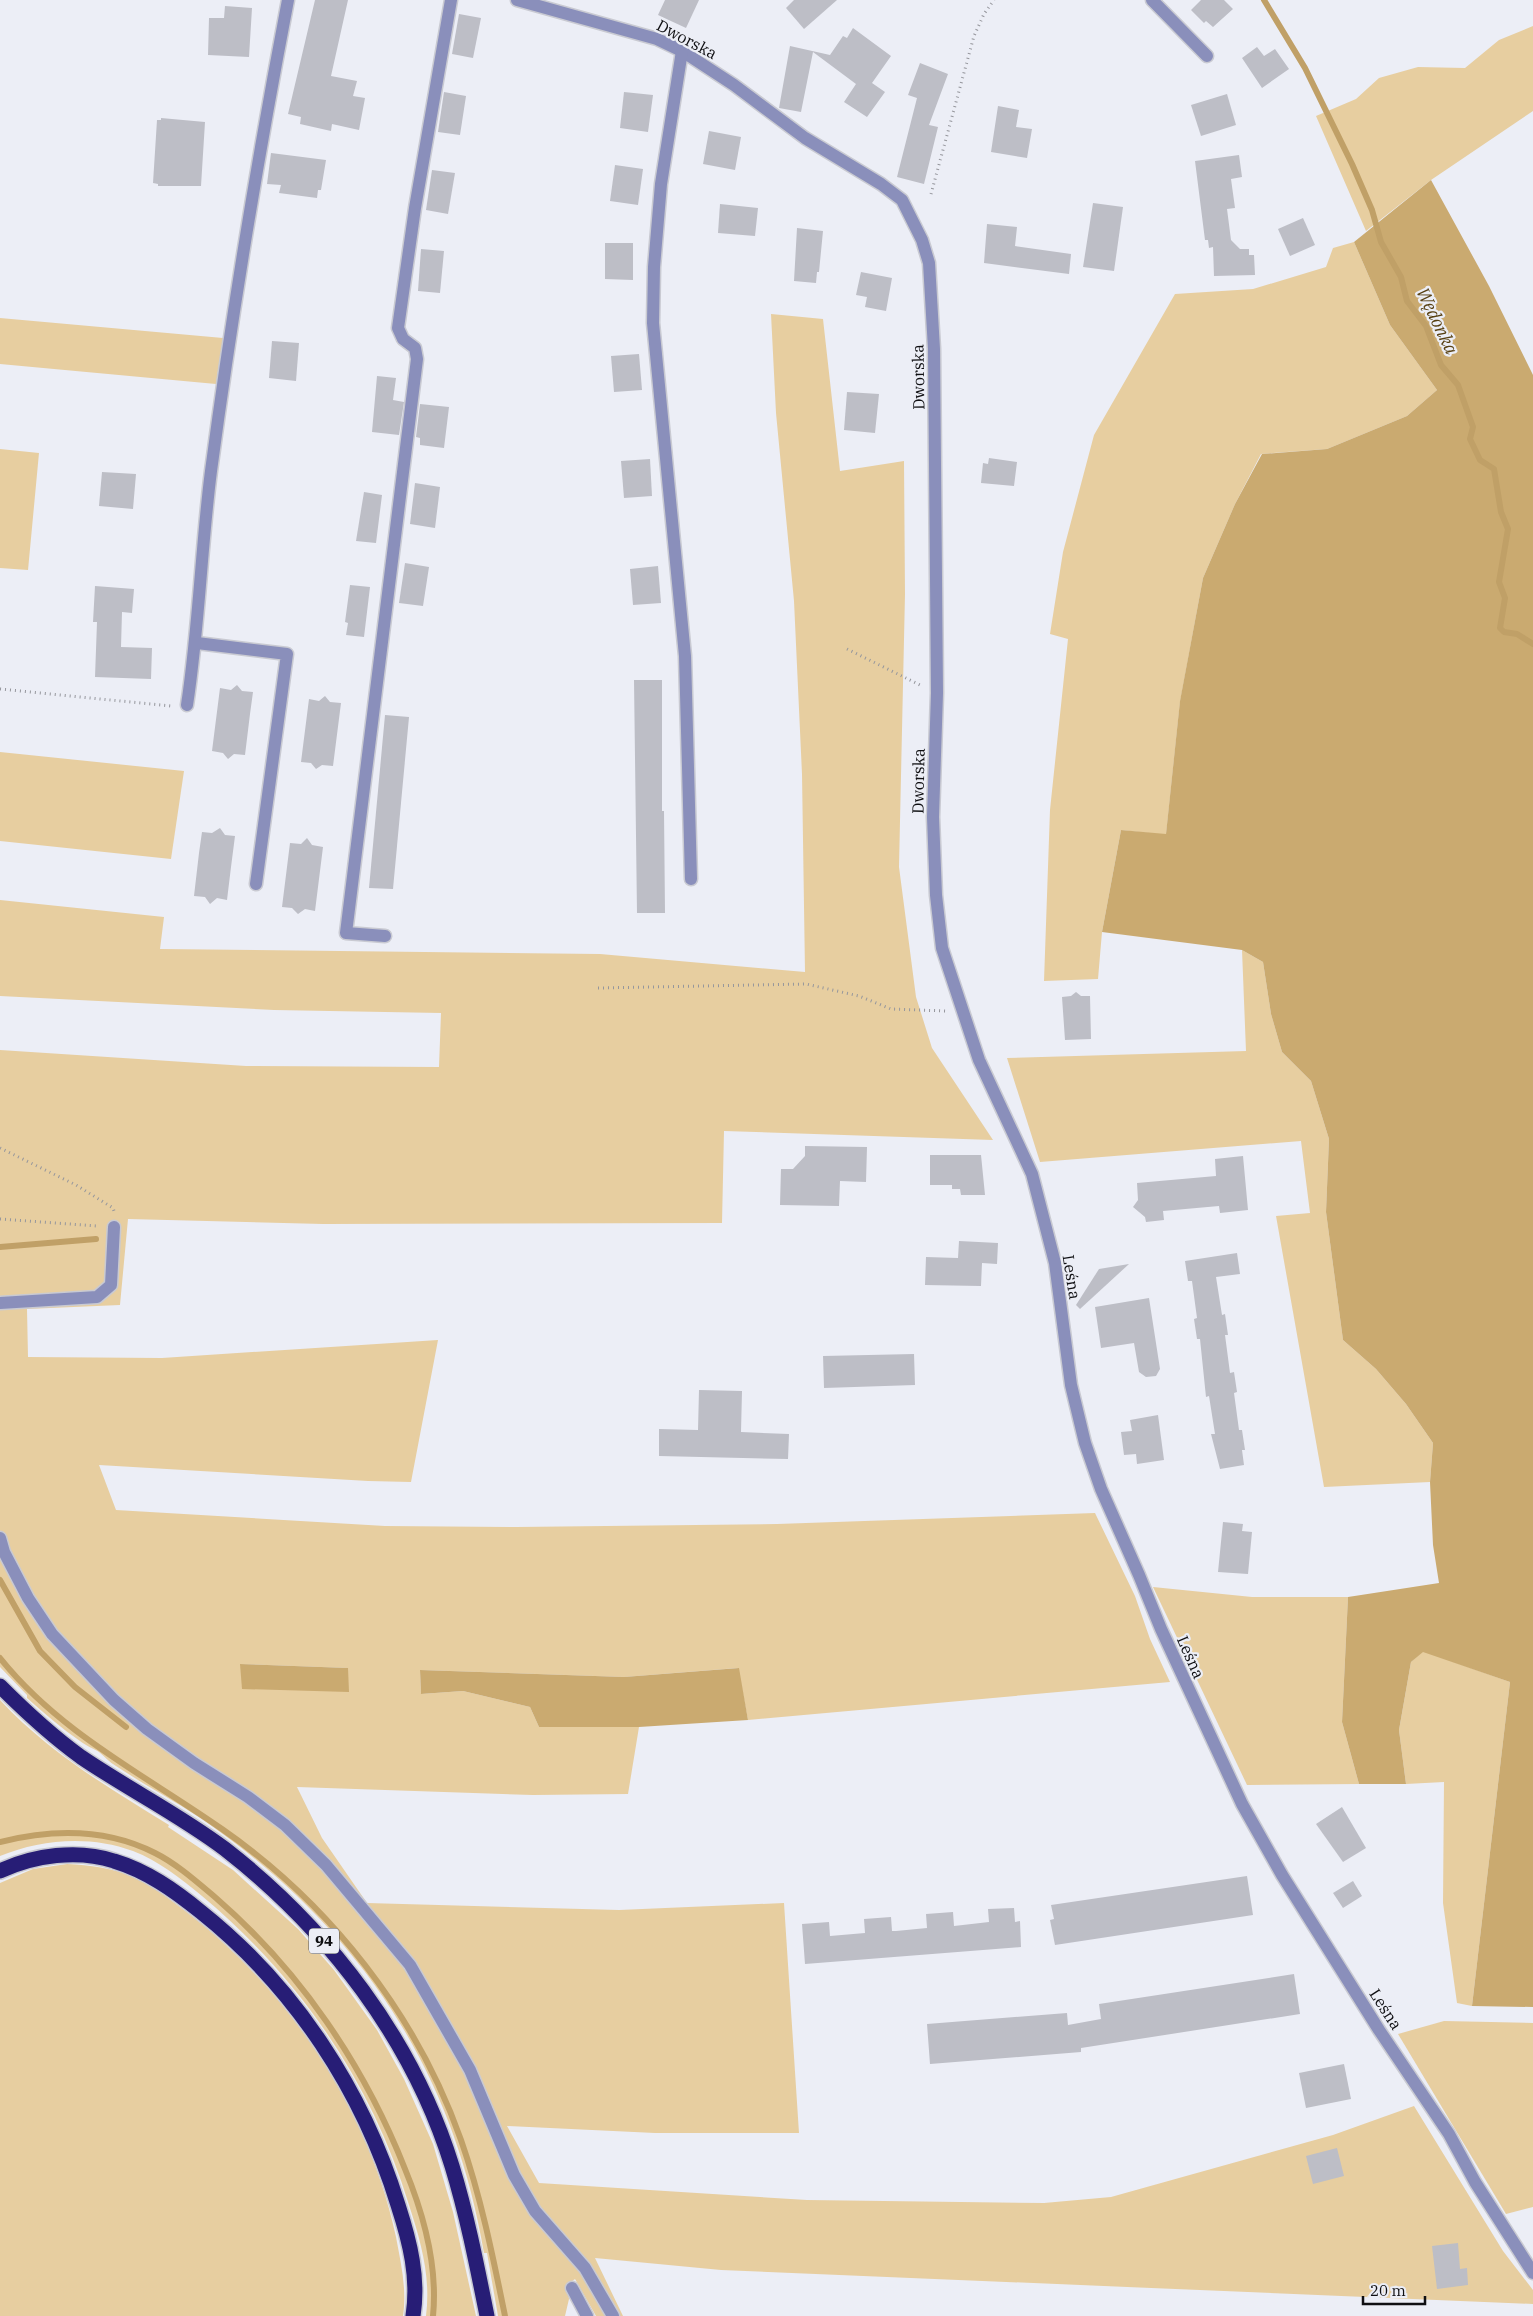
<svg xmlns="http://www.w3.org/2000/svg" width="1533" height="2316" viewBox="0 0 1533 2316" font-family="'IBM Plex Serif',serif">
	<style>
		.green { fill: #e7cea0; fill-rule: evenodd }
		.forest { fill: #caaa70 }
		.lines { fill: none; stroke-linecap: round; stroke-linejoin: round }
		.stream { stroke: #c0a067; stroke-width: 6 }
		.building { fill: #bdbec6 }
		.minor-casing { stroke: #c9cad2; stroke-width: 15 }
		.highway-casing { stroke: #c9cad2; stroke-width: 18 }
		.path { stroke: #95969c; stroke-width: 3; stroke-dasharray: 1 4; stroke-linecap: butt }
		.minor { stroke: #8a8fbb; stroke-width: 12 }
		.highway { stroke: #271d76; stroke-width: 15 }
		.labels { text-anchor: middle; stroke-width: 4.5; stroke-linejoin: round; paint-order: stroke }
		.shield { fill: #eceef6; stroke: #515256; stroke-width: 1 }
		.shield-label { font-size: 15px; font-weight: bold; fill: #0f0f12 }
		.street-label { font-size: 16px; fill: #0f0f12; stroke: #eceef6 }
		.water-label { font-size: 18px; font-style: italic; fill: #584113; stroke: #eceef6 }
	</style>
	<rect width="100%" height="100%" fill="#eceef6"/>
	<g class="green">
		<path d="M1533,26V111L1431,180L1366,231L1316,116L1356,99L1379,78L1418,67L1465,68L1499,40Z"/>
		<path d="M1354,242L1390,325L1437,390L1407,416L1327,449L1261,454L1235,504L1203,578L1180,702L1166,835L1121,830L1102,932L1098,979L1044,981L1050,810L1068,639L1050,634L1063,552L1094,435L1175,294L1253,289L1326,267L1333,248Z"/>
		<path d="M771,314L823,319L840,471L904,461L905,594L899,867L916,997L932,1048L993,1140L724,1131L722,1223L323,1224L128,1219L120,1305L27,1309L28,1357L162,1358L438,1340L411,1482L368,1481L99,1465L116,1510L385,1526L516,1527L777,1524L1095,1513L1135,1596L1150,1639L1170,1682L748,1720L738,1668L624,1677L420,1670L421,1694L463,1691L530,1707L539,1727H639L628,1794L533,1795L297,1787L322,1838L367,1903L619,1910L784,1903L799,2133H655L507,2126L539,2183L807,2200L1044,2203L1111,2197L1333,2135L1414,2106L1503,2251L1533,2290V2304L721,2270L595,2258L623,2316H596L575,2279L567,2285L569,2299L565,2316H498L487,2253H484C453,2070 360,1930 209,1824C179,1803 146,1786 116,1766C109,1762 104,1756 99,1752C94,1749 85,1745 80,1741C61,1728 44,1713 27,1698V1695L0,1667V1050L246,1066L439,1067L441,1013L274,1010L0,996V900L164,917L160,949L600,954L805,972L802,774L794,601L776,413ZM241,1664L348,1668L243,1689Z"/>
		<path d="M0,318L223,338L216,384L0,364Z"/>
		<path d="M0,449L39,453L28,570L0,568Z"/>
		<path d="M0,752L184,771L171,859L0,841Z"/>
		<path d="M1242,950L1263,962L1271,1014L1282,1052L1311,1081L1329,1139L1326,1212L1343,1340L1376,1369L1406,1404L1433,1443L1430,1482L1324,1487L1276,1216L1310,1213L1301,1141L1040,1162L1007,1058L1246,1051Z"/>
		<path d="M1153,1587L1252,1597H1348L1342,1722L1359,1784L1247,1785Z"/>
		<path d="M1423,1651L1510,1682L1472,2006L1457,2003L1443,1903L1444,1782L1406,1784L1399,1730L1411,1662Z"/>
		<path d="M0,1700C48,1752 109,1788 169,1825L168,1827L233,1870L298,1929L334,1970L377,2030L404,2079L433,2144L453,2212L476,2316H426C431,2277 421,2242 409,2205C372,2083 300,1978 202,1896C180,1878 159,1861 133,1851C90,1835 41,1839 0,1856Z"/>
		<path d="M67,1864C90,1865 112,1868 134,1877C152,1885 168,1898 184,1910C288,1989 369,2109 396,2237C401,2264 407,2289 403,2316H0V1883L33,1869Z"/>
		<path d="M1444,2021L1533,2023V2207L1506,2214L1398,2034Z"/>
	</g>
	<g class="forest">
		<path d="M1431,180L1489,286L1533,375V2007L1472,2006L1510,1682L1423,1652L1411,1662L1399,1730L1406,1784H1359L1342,1722L1348,1597L1439,1583L1433,1545L1430,1482L1433,1443L1406,1404L1376,1369L1343,1340L1326,1212L1329,1139L1311,1081L1282,1052L1271,1014L1263,962L1242,950L1102,932L1121,830L1166,834L1180,701L1203,578L1235,504L1262,454L1327,449L1407,416L1437,390L1390,325L1354,242Z"/>
		<path d="M240,1664L348,1668L349,1692L242,1689Z"/>
		<path d="M739,1668L748,1720L639,1727H539L530,1707L463,1691L421,1694L420,1670L624,1677Z"/>
	</g>
	<g class="lines">
		<g class="stream">
			<path d="M1264,0L1305,68L1352,164L1372,210L1381,242L1401,277L1407,301L1426,326L1441,365L1458,385L1473,427L1470,439L1480,460L1494,469L1501,512L1508,529L1499,582L1505,598L1500,628L1504,632L1517,634L1533,644"/>
			<path d="M0,1247L96,1239"/>
			<path d="M0,1580L40,1651L75,1687L126,1727"/>
			<path d="M0,1658C60,1733 145,1775 222,1829C330,1904 417,2015 461,2140C481,2197 493,2257 505,2316"/>
			<path d="M0,1842C52,1829 106,1828 155,1853C177,1864 197,1882 216,1898C300,1971 364,2065 405,2169C424,2215 438,2266 433,2316"/>
		</g>
	</g>
	<g class="building">
		<path d="M315,0H348L331,76L357,81L353,96L365,98L359,130L332,124L331,131L300,124L301,117L288,114Z"/>
		<path d="M665,0H699L686,28L658,15Z"/>
		<path d="M794,0H837L804,29L786,8Z"/>
		<path d="M1201,0H1224L1233,9L1213,27L1206,21L1204,23L1191,10Z"/>
		<path d="M225,6L252,8L249,57L208,55L209,18H224Z"/>
		<path d="M459,14L481,18L473,58L452,54Z"/>
		<path d="M853,28L891,56L872,83L885,92L867,117L844,102L856,84L813,52L801,112L779,108L790,46L830,55L843,36L847,38Z"/>
		<path d="M1257,47L1264,56L1275,49L1289,69L1262,88L1242,58Z"/>
		<path d="M920,63L948,74L929,125L938,127L924,184L897,177L917,98L908,95Z"/>
		<path d="M444,92L466,96L460,135L438,132Z"/>
		<path d="M624,92L653,95L648,132L620,128Z"/>
		<path d="M1227,94L1236,125L1201,136L1191,105Z"/>
		<path d="M998,106L1019,110L1016,127L1032,129L1027,158L991,152Z"/>
		<path d="M161,118L205,122L201,186H158V184L153,183L157,120H161Z"/>
		<path d="M709,131L741,137L735,170L703,164Z"/>
		<path d="M271,153L326,160L321,190H318L317,198L279,193L281,185L267,184Z"/>
		<path d="M1239,155L1242,177L1231,179L1235,208L1227,209L1231,240L1240,249H1249V255H1254L1255,275L1214,276L1213,247L1209,248L1208,240H1205L1195,161Z"/>
		<path d="M615,165L643,169L638,205L610,201Z"/>
		<path d="M432,170L455,173L448,214L426,210Z"/>
		<path d="M1093,203L1123,207L1114,271L1083,267Z"/>
		<path d="M720,204L758,208L755,236L718,233Z"/>
		<path d="M1303,218L1315,245L1290,256L1278,229Z"/>
		<path d="M987,224L1017,227L1015,246L1071,254L1069,274L984,263Z"/>
		<path d="M797,228L823,231L819,272H817L816,283L794,281Z"/>
		<path d="M605,243H633V280L605,279Z"/>
		<path d="M421,249L444,251L440,293L418,291Z"/>
		<path d="M861,272L892,278L886,311L865,307L867,297L856,295Z"/>
		<path d="M272,341L299,343L296,381L269,378Z"/>
		<path d="M639,354L642,390L614,392L611,356Z"/>
		<path d="M377,376L396,378L393,400L404,402L399,435L372,432Z"/>
		<path d="M847,392L879,394L875,433L844,430Z"/>
		<path d="M420,404L449,407L444,448L420,445V438L416,437Z"/>
		<path d="M989,458L1017,462L1014,486L981,483L983,463L988,464Z"/>
		<path d="M650,459L652,496L624,498L621,461Z"/>
		<path d="M102,472L136,474L133,509L99,506Z"/>
		<path d="M415,483L440,487L435,528L410,524Z"/>
		<path d="M364,492L382,495L376,543L356,541Z"/>
		<path d="M405,563L429,567L423,606L399,603Z"/>
		<path d="M658,566L661,603L633,605L630,569Z"/>
		<path d="M350,585L370,587L364,637L346,635L348,623L345,622Z"/>
		<path d="M95,586L134,589L132,613L122,612L121,647L152,648L151,679L95,677L97,622H93Z"/>
		<path d="M634,680H662V811H664L665,913H637Z"/>
		<path d="M237,685L242,691L253,692L250,714L245,755L234,754L228,759L223,753L212,751L220,688L231,690Z"/>
		<path d="M325,696L330,702L341,703L333,766L322,765L316,769L311,763L301,762L309,699L319,701Z"/>
		<path d="M385,715L409,717L393,889L369,888Z"/>
		<path d="M220,828L225,835L235,836L231,867L227,900L217,898L210,904L205,897L194,896L199,853L202,832L212,833Z"/>
		<path d="M307,838L312,845L323,847L315,911L305,909L298,914L292,908L282,907L290,843L301,844Z"/>
		<path d="M1076,992L1081,996H1090L1091,1039L1065,1040L1062,997L1071,996Z"/>
		<path d="M805,1146L867,1147L866,1182L840,1181L839,1206L780,1205L781,1169H793L805,1156Z"/>
		<path d="M930,1155H981L985,1195H961L960,1189H952V1185H930Z"/>
		<path d="M1243,1156L1248,1210L1220,1213L1219,1206L1163,1211L1164,1220L1146,1222L1145,1217L1133,1207L1138,1200L1137,1183L1216,1176L1215,1159Z"/>
		<path d="M959,1241L998,1243L997,1264L982,1263L981,1286L925,1285L926,1257L958,1258Z"/>
		<path d="M1237,1253L1240,1274L1216,1277L1222,1315L1225,1314L1228,1335H1225L1230,1373L1234,1372L1237,1392L1234,1393L1239,1430H1242L1245,1450H1242L1244,1465L1220,1469L1211,1434H1215L1209,1396L1206,1397L1200,1339H1197L1194,1319L1197,1318L1192,1281H1188L1185,1261Z"/>
		<path d="M1129,1264L1080,1309L1076,1305L1099,1269Z"/>
		<path d="M1149,1298L1160,1369L1156,1376L1146,1377L1139,1372L1134,1343L1101,1348L1095,1307Z"/>
		<path d="M914,1354L915,1385L824,1388L823,1356Z"/>
		<path d="M699,1390L742,1391L741,1432L789,1434L788,1459L659,1456V1429L698,1430Z"/>
		<path d="M1158,1415L1164,1460L1137,1464L1136,1454L1124,1455L1121,1432L1132,1431L1130,1420Z"/>
		<path d="M1223,1522L1243,1524L1242,1531L1252,1532L1248,1574L1218,1572Z"/>
		<path d="M1342,1807L1366,1848L1343,1862L1316,1824Z"/>
		<path d="M1247,1876L1253,1915L1055,1945L1050,1920L1054,1919L1051,1905Z"/>
		<path d="M1353,1881L1362,1896L1343,1908L1333,1893Z"/>
		<path d="M1014,1908L1015,1922L1020,1921L1021,1947L805,1964L802,1924L829,1922L830,1936L865,1933L864,1919L891,1917L892,1931H896L927,1928L926,1914L953,1912L954,1926L989,1922L988,1909Z"/>
		<path d="M1294,1974L1300,2014L1081,2048V2052L930,2064L927,2024L1067,2013L1068,2025L1101,2019L1099,2004Z"/>
		<path d="M1344,2064L1351,2099L1306,2108L1299,2073Z"/>
		<path d="M1337,2148L1344,2176L1313,2184L1306,2156Z"/>
		<path d="M1458,2243L1460,2269L1467,2268L1468,2285L1437,2289L1432,2246Z"/>
	</g>
	<g class="lines">
		<defs>
			<g id="minor">
				<path d="M517,0L657,39L682,51L734,85L805,138L881,184L902,200L922,240L929,263L934,349L937,693L933,817L936,895L942,948L979,1060L1032,1174L1055,1263L1071,1385L1085,1443L1101,1489L1139,1575L1161,1629L1242,1804L1282,1875L1379,2030L1449,2134L1475,2182L1533,2273"/>
				<path d="M1152,0L1207,56"/>
				<path d="M682,51L661,184L654,267L653,323L685,656L691,879"/>
				<path d="M197,643L287,654L256,884"/>
				<path d="M187,705C199,627 201,549 211,471C232,314 258,156 288,0"/>
				<path d="M385,936L346,933L417,359L415,348L403,339L398,328L415,208L451,0"/>
				<path d="M0,1303L97,1297L111,1285L114,1227"/>
				<path d="M0,1538L4,1552L28,1598L52,1634L114,1700L147,1729L194,1763L248,1797L285,1825L326,1865L410,1965L470,2070L514,2175L535,2211L585,2268L613,2316"/>
				<path d="M572,2288L587,2316"/>
			</g>
			<g id="highway">
				<path d="M0,1686C25,1711 52,1736 81,1757C128,1789 180,1815 225,1849C329,1930 413,2040 452,2166C467,2215 477,2266 487,2316"/>
				<path d="M0,1871C34,1855 78,1849 114,1861C147,1871 174,1890 201,1912C295,1987 363,2091 398,2205C410,2242 419,2278 413,2316"/>
			</g>
		</defs>
		<use href="#minor" class="minor-casing"/>
		<use href="#highway" class="highway-casing"/>
		<g class="path">
			<path d="M931,194L974,36L984,14L994,0"/>
			<path d="M847,649L920,685"/>
			<path d="M0,689L171,706"/>
			<path d="M598,988L806,984L859,996L891,1009L946,1011"/>
			<path d="M0,1148L76,1185L113,1208L114,1211"/>
			<path d="M0,1219L97,1226"/>
		</g>
		<use href="#minor" class="minor"/>
		<use href="#highway" class="highway"/>
	</g>
	<g class="labels">
		<rect class="shield" x="309" y="1928.5" width="30" height="25" rx="4"/>
		<g class="shield-label">
			<text x="324" y="1946">94</text>
		</g>
		<g class="street-label">
			<text transform="translate(687 39) rotate(28)" y="6">Dworska</text>
			<text transform="translate(918 377) rotate(-91)" y="6">Dworska</text>
			<text transform="translate(918 781) rotate(-89)" y="6">Dworska</text>
			<text transform="translate(1072 1277) rotate(81)" y="6">Leśna</text>
			<text transform="translate(1191 1657) rotate(66)" y="6">Leśna</text>
			<text transform="translate(1386 2009) rotate(57)" y="6">Leśna</text>
		</g>
		<g class="water-label">
			<text transform="translate(1437 321) rotate(64)" y="6">Wędonka</text>
		</g>
	</g>
	<path d="M1363 2296v8h62v-8" fill="none" stroke="#0f0f12" stroke-width="2.5"/>
	<text x="1370" y="2296" font-size="15" fill="#0f0f12" stroke="#eceef6" stroke-width="4" paint-order="stroke">20 m</text>
</svg>
